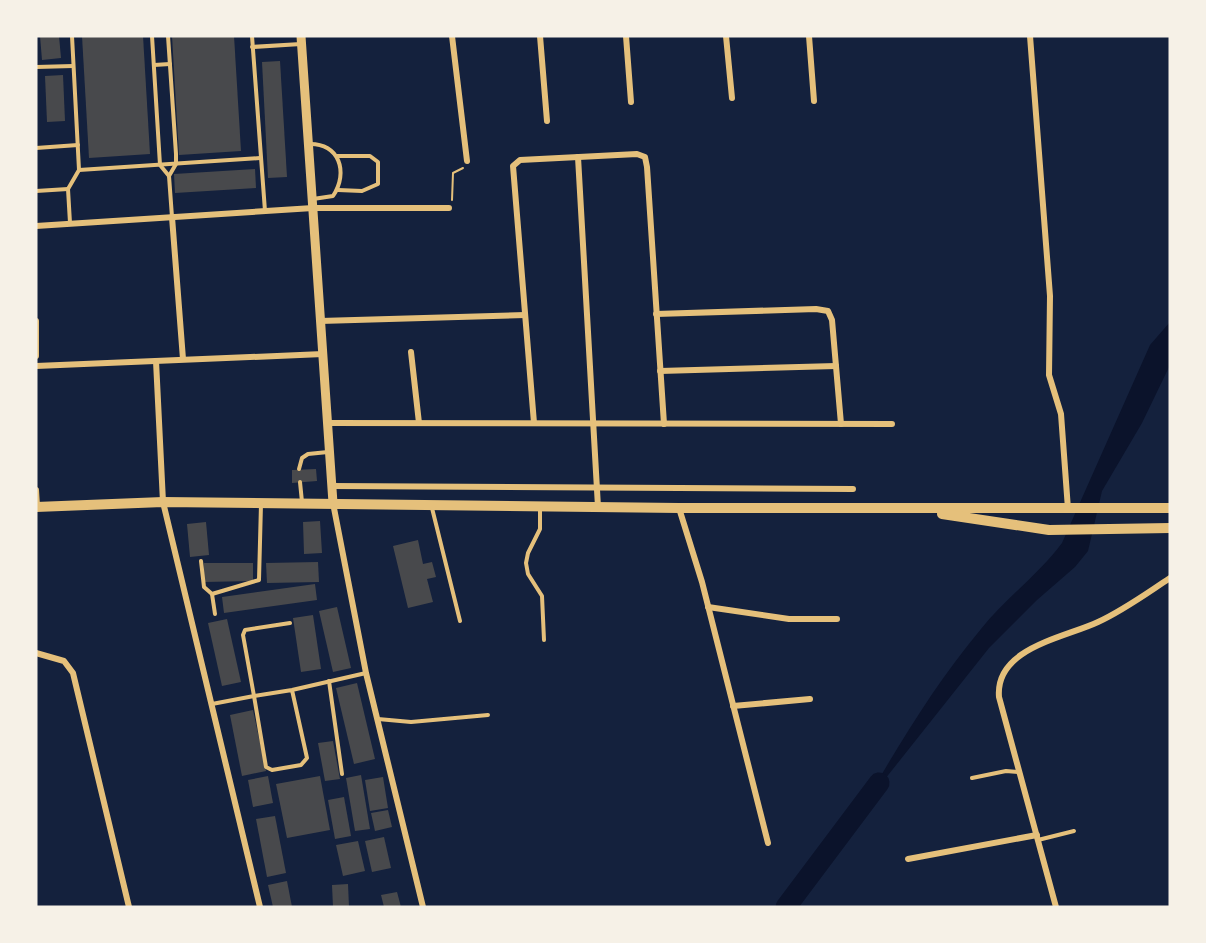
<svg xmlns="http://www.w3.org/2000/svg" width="1206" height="943" viewBox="0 0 1206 943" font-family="Quicksand,sans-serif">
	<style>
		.water { fill: #0b132b }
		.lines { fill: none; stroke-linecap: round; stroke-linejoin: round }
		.river { stroke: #0b132b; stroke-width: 21 }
		.building { fill: #48494c }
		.path { stroke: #e5c07b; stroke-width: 2 }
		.service { stroke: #e5c07b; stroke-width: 4 }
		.minor { stroke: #e5c07b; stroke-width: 6 }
		.tertiary { stroke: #e5c07b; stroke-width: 9 }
		.secondary { stroke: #e5c07b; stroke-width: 10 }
	</style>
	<rect width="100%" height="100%" fill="#14213d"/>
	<path class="water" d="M1170,322V365L1142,423L1102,491L1088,551L1075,567L1037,600L989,648L862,808C898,746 935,684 981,629C1006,598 1038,575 1062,543L1150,345Z"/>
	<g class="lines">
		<path class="river" d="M786,907L879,783"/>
	</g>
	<g class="building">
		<path d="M40,36H59L61,58L42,60Z"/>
		<path d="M82,36H143L150,154L89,158Z"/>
		<path d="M172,36H234L241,151L179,155Z"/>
		<path d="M280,61L287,177L268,178L262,62Z"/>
		<path d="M63,75L65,121L47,122L45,76Z"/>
		<path d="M255,169L256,188L175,193L174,174Z"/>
		<path d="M316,469L317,481L292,483V470Z"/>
		<path d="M320,521L322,553L304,554L303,522Z"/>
		<path d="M206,522L209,555L190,557L187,524Z"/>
		<path d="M418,540L423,564L432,562L436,577L427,579L433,602L408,608L393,546Z"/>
		<path d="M318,562L319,582L267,583L266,563Z"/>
		<path d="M204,563H253V581L204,582Z"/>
		<path d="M315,584L317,600L224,613L222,597Z"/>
		<path d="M337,607L351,668L333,672L319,611Z"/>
		<path d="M313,615L321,669L301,672L293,618Z"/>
		<path d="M227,619L241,682L222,686L208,623Z"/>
		<path d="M357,683L375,759L354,764L336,688Z"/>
		<path d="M253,710L266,771L242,776L230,715Z"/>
		<path d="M333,741L340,779L325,781L318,743Z"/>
		<path d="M361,775L370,829L355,831L346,778Z"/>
		<path d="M268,776L273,803L253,807L248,780Z"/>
		<path d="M320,776L330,830L287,838L276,784Z"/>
		<path d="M383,777L388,808L370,811L365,780Z"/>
		<path d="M344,797L351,836L335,839L328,800Z"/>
		<path d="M388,810L392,827L375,831L371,813Z"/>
		<path d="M275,816L286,873L267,877L256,819Z"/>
		<path d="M384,837L391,868L372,872L365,841Z"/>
		<path d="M358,841L365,871L343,876L336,845Z"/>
		<path d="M287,881L292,907H273L268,885Z"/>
		<path d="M348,884L349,907H333L332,885Z"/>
		<path d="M397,892L401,907H384L381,895Z"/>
	</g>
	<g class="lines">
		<path class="path" d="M452,200L453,173L463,168"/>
		<g class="service">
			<path d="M152,36L160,165L169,176"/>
			<path d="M168,36L176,154V164L169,176L172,217"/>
			<path d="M252,36L265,211"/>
			<path d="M252,47L301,44"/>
			<path d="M154,65L170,64"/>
			<path d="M36,67L73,66"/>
			<path d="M309,144C339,143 349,172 333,196L313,199"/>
			<path d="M36,148L78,145"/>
			<path d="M337,156H370L378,162V184L362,191L338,190"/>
			<path d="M79,170L260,158"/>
			<path d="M36,191L68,189"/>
			<path d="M70,223L68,189L79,170L72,36"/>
			<path d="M299,469L302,458L308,454L328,452"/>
			<path d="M300,482L302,502"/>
			<path d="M432,508L460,621"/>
			<path d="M540,508V529L528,553L526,563L528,574L542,596L544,640"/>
			<path d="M201,561L204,587L212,594L259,580L261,504"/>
			<path d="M212,594L215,614"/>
			<path d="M329,681L342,774"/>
			<path d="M292,690L307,758L301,765L272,770L266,767L254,696L292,690L366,673"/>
			<path d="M212,704L254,696L243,635L245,630L290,623"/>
			<path d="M378,719L411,722L488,715"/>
			<path d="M972,778L1006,771L1019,772"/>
			<path d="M1038,840L1074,831"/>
		</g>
		<g class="minor">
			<path d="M452,36L467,161"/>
			<path d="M540,36L547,121"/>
			<path d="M626,36L631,102"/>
			<path d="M726,36L732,98"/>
			<path d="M809,36L814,101"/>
			<path d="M1030,36L1050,296L1049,375L1061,414L1068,509"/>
			<path d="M578,157L598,507"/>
			<path d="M172,217L183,359"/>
			<path d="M36,226L313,208H449"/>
			<path d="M656,314L816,309L828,311L832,320L841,424"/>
			<path d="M36,321V356"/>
			<path d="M320,321L525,315"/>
			<path d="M411,352L419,423"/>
			<path d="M156,361L163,502L260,907"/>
			<path d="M36,366L323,354"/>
			<path d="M660,371L836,366"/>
			<path d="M327,423L892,424"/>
			<path d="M534,423L513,166L520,160L637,154L645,157L647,167L664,424"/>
			<path d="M331,486L853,489"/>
			<path d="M36,490L37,506"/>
			<path d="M333,503L366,673L423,907"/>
			<path d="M679,508L702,582L768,843"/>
			<path d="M708,607L789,619H837"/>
			<path d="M36,653L64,661L73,673L129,907"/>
			<path d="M733,706L810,699"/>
			<path d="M908,859L1037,835"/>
			<path d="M1056,907L999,697C995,648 1064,638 1098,622C1124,610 1147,593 1170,578"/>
		</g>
		<path class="tertiary" d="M301,36L333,503"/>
		<g class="secondary">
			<path d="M36,507L163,502L679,508H1170"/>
			<path d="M942,514L1049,530L1170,528"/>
		</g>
	</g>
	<rect width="1206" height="943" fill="none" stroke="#f6f1e7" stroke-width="75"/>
</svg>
